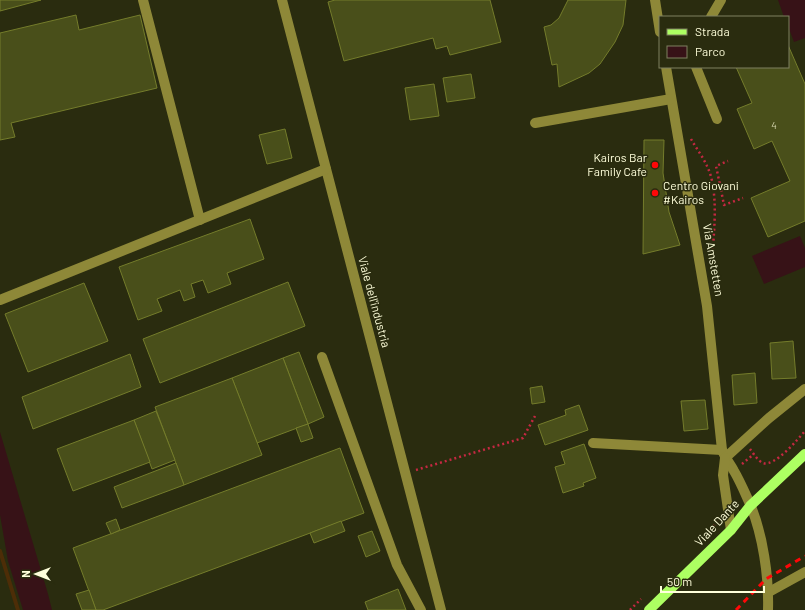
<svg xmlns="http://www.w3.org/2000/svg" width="805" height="610" viewBox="0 0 805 610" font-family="Barlow,sans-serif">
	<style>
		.green { fill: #371217 }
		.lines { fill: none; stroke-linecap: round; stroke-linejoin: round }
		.stream { stroke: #4d2d07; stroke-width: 4 }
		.building { fill: #494f1a; stroke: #747c2b }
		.path { stroke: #c52842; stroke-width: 2.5; stroke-dasharray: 2 3; stroke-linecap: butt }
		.minor { stroke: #8e8838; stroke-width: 10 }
		.major { stroke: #adff62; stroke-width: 10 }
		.rail { stroke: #ff0708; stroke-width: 3; stroke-dasharray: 6 5; stroke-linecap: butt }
		.poi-dot { fill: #ff0708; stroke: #2a2c0f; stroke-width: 1.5 }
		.labels { text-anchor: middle; stroke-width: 3; stroke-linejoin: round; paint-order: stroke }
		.number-label { font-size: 10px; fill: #d2d3ab }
		.poi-label { font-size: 12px; fill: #ffffdb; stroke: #2a2c0f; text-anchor: end }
		.street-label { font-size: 12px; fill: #ffffdb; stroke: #2a2c0f }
	</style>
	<rect width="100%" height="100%" fill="#2a2c0f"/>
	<g class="green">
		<path d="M778,0H805V38L794,42L788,26V17H784Z"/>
		<path d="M800,236L805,248V267L764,284L752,256Z"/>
		<path d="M0,432L48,594L52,610H23L8,561L0,515Z"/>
	</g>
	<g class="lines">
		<path class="stream" d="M0,551L18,610"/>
	</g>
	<g class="building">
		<path d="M0,0H41L0,11Z"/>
		<path d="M335,0H490L501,42L450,55L447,46L436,49L433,38L344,61L328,2Z"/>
		<path d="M568,0H626L623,25L615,42L600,64L589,73L559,87L557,64L552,65L544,27L551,25L559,18Z"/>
		<path d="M76,15L79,30L140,15L157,88L11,123L15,137L0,140V33Z"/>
		<path d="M788,45L805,84V221L768,237L751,198L790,181L772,141L754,149L737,109L752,103L736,67H788Z"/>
		<path d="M471,74L475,98L447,102L443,78Z"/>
		<path d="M434,84L439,116L410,120L405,88Z"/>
		<path d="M285,129L292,158L267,164L259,135Z"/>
		<path d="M644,140H664L663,173L669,212L680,245L643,254Z"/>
		<path d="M250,219L264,259L227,273L231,284L208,293L203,280L191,284L195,297L184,301L180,290L157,299L162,311L138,320L119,267Z"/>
		<path d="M288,282L305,326L160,383L143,339Z"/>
		<path d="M84,283L108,341L28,372L5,314Z"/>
		<path d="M793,341L796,378L772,379L770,343Z"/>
		<path d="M299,352L324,417L308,424L283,358Z"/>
		<path d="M130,354L141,387L33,429L22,397Z"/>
		<path d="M283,358L308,424L257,443L232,378Z"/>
		<path d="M755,373L757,403L734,405L732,375Z"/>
		<path d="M232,378L262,455L184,485L155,407Z"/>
		<path d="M542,386L545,402L532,404L530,388Z"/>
		<path d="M705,400L708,429L684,431L681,401Z"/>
		<path d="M579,405L588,430L545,445L538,425L566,415L565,410Z"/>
		<path d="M156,411L175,460L152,469L134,420Z"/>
		<path d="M134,420L150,462L73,491L57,449Z"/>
		<path d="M308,424L313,438L301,442L296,428Z"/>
		<path d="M584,444L596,478L583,483L584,486L563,493L555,467L565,464L561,452Z"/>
		<path d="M340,448L364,513L103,610H96L73,548Z"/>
		<path d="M176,463L184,485L122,508L114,487Z"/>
		<path d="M116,519L120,530L111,534L106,523Z"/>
		<path d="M341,521L345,531L314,543L310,533Z"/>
		<path d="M372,531L380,551L366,557L358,536Z"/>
		<path d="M398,589L406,610H368L365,602Z"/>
		<path d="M89,590L96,610H82L76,594Z"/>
	</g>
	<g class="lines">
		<g class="path">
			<path d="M691,139C696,148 703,157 707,166C719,190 714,232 712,259"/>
			<path d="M720,185L724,205L743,198"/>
			<path d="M712,187L720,185L716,166L728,161"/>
			<path d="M750,449C753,453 758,461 763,463C775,467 798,439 805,431"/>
			<path d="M742,464L754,454"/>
			<path d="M416,470L523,438L535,416"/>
			<path d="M711,531L718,518"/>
			<path d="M630,610L641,599"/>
		</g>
		<g class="minor">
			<path d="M143,0L200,220"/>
			<path d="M282,0L441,610"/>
			<path d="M655,0L660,32"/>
			<path d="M711,17L721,0"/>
			<path d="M666,67L707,306L722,450C725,458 730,463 734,471C740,481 745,493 750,504C763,535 769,577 768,610"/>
			<path d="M696,67L717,119"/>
			<path d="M535,123L671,99"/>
			<path d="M0,300L326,169"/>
			<path d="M322,357L397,565L421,610"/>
			<path d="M593,443L722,450"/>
			<path d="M725,458L769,418L805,389"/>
			<path d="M725,458L723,475L731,530"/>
			<path d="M769,592L805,572"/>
		</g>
		<path class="major" d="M649,610L731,530L750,506L805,454"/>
		<path class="rail" d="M736,610L766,579L805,556"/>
	</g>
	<g class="poi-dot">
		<circle cx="655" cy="165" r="4"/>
		<circle cx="655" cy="193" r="4"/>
	</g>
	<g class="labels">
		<g class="number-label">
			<text x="774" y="129">4</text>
		</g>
		<g class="poi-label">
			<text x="647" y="162">Kairos Bar<tspan x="647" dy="14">Family Cafe</tspan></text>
			<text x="663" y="190" text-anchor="start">Centro Giovani<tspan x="663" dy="14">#Kairos</tspan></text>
		</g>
		<g class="street-label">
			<text transform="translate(713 260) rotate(80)" y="4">Via Amstetten</text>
			<text transform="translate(374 302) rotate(75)" y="4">Viale dell'industria</text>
			<text transform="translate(717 523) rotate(-47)" y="4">Viale Dante</text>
		</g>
	</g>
	<rect x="659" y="16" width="130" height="52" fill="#2a2c0f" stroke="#7f8061"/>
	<rect x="667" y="29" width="20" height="6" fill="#adff62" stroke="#7f8061"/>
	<text x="695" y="36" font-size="12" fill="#ffffdb">Strada</text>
	<rect x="667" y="46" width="20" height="12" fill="#371217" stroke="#7f8061"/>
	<text x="695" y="56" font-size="12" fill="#ffffdb">Parco</text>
	<g transform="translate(36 574) rotate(270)" stroke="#2a2c0f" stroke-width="3" paint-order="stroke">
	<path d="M0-3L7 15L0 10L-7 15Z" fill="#ffffdb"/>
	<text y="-6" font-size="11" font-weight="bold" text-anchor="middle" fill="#ffffdb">N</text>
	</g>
	<path d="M661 586v6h103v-6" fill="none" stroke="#ffffdb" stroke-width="2"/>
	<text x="667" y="586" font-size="12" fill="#ffffdb" stroke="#2a2c0f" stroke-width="3" paint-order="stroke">50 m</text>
</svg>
